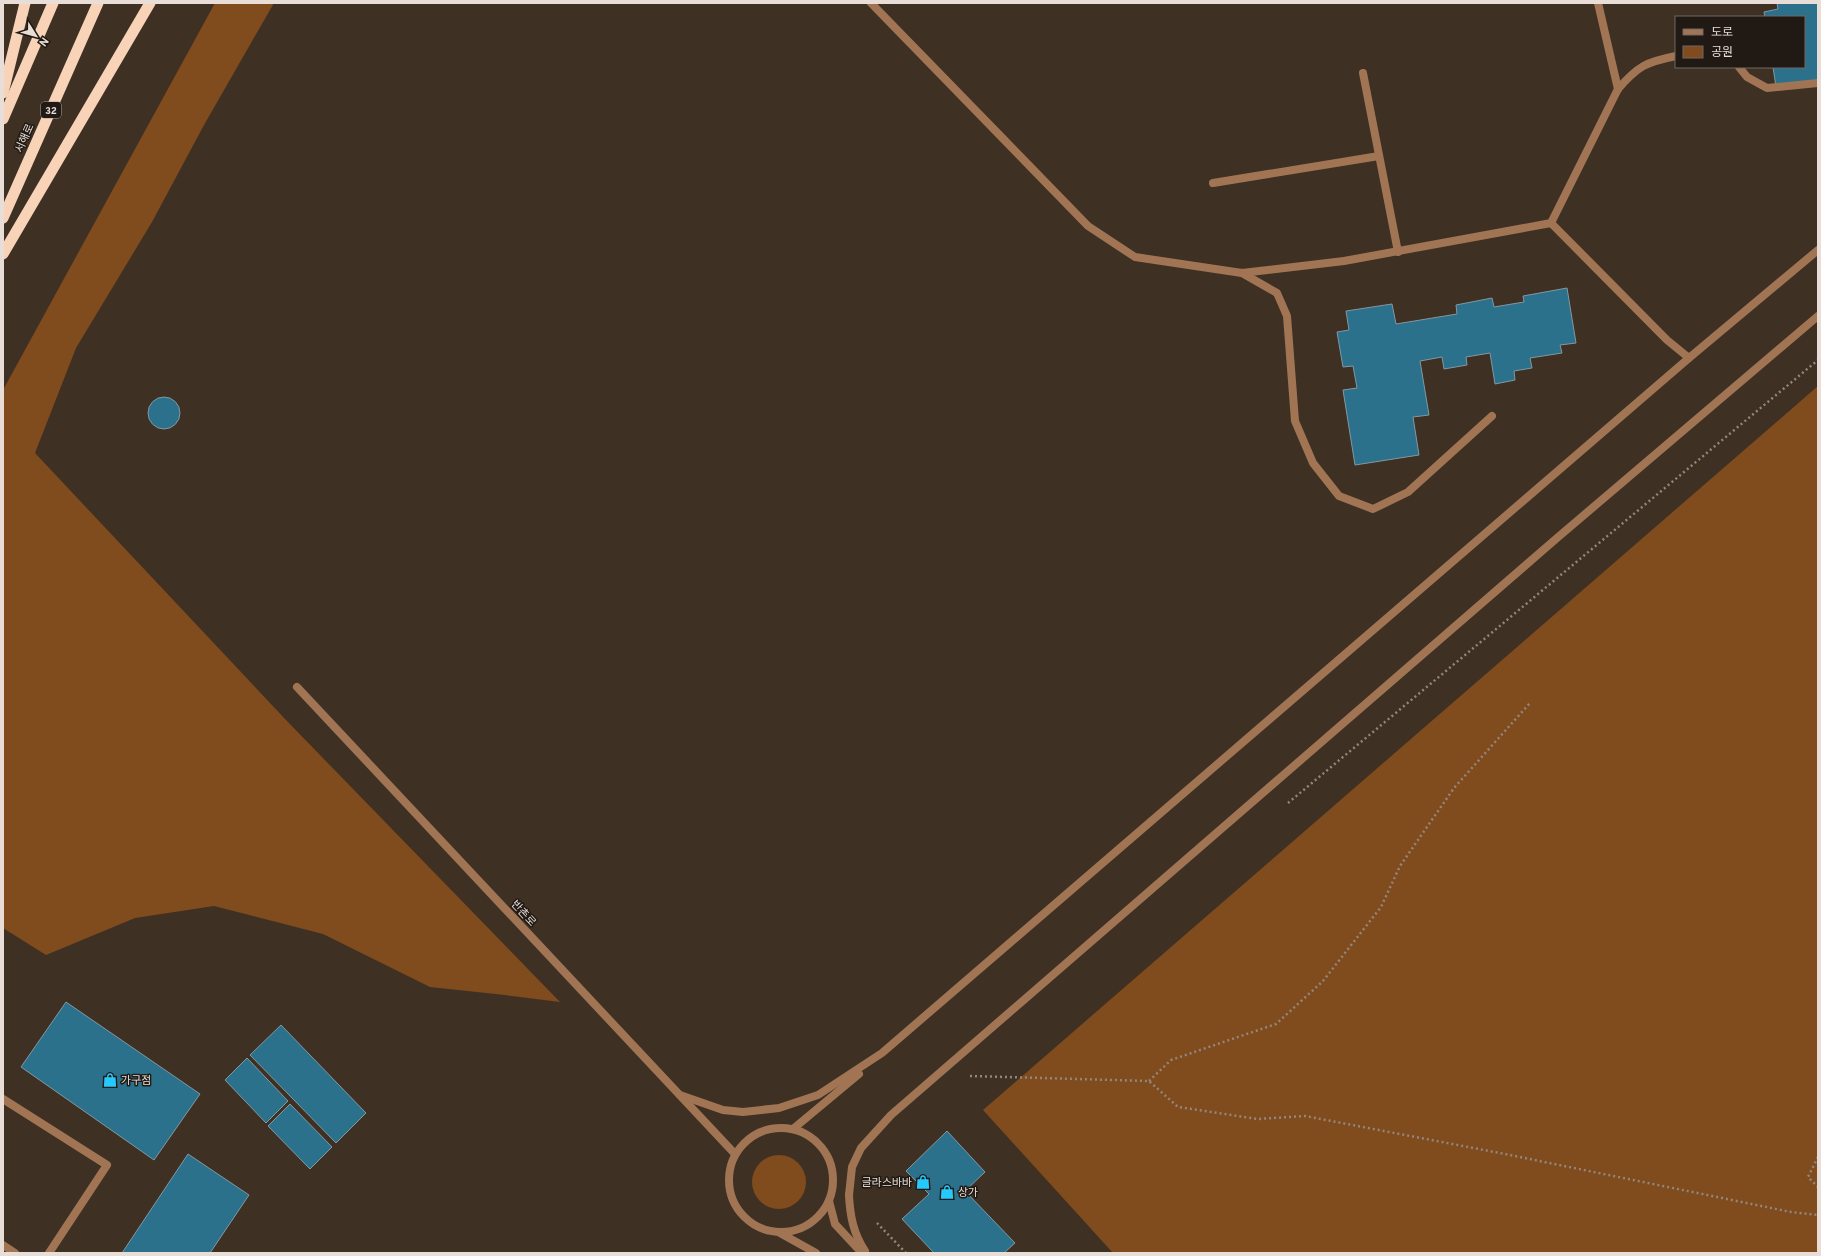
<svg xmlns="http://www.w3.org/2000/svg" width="1821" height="1256" viewBox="0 0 1821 1256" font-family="Overpass,'Noto Sans KR',sans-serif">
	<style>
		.green { fill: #804b1d }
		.building { fill: #2b718c; stroke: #8298a2 }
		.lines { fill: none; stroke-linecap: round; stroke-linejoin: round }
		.path { stroke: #93867d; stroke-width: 2.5; stroke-dasharray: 2 3; stroke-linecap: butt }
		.service { stroke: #a17554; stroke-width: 8 }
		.minor { stroke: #a17554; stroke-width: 8 }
		.tertiary { stroke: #a17554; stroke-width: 8 }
		.trunk { stroke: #f9d3b7; stroke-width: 11 }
		.labels { text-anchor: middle; stroke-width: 3; stroke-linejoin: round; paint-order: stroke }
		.shield { fill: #201914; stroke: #aca39c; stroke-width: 1 }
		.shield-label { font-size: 10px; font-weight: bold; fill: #e8ded7 }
		.street-label { font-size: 11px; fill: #e8ded7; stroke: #201914 }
		.poi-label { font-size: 11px; fill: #e8ded7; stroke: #201914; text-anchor: start }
	</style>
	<rect width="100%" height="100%" fill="#3f3024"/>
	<g class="green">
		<path d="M215,3H274L204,125L152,222L76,348L35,453L286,720L560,1002L505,995L430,987L323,934L214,906L135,918L46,955L3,928V390Z"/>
		<path d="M1818,386V1253H1113L983,1110Z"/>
		<circle cx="779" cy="1182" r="27"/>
	</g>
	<g class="building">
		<path d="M1777,3H1818V80L1776,87L1773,67H1804V17H1765L1764,12L1778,9Z"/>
		<path d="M1567,288L1576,343L1560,345L1562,353L1530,358L1532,368L1514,371L1515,380L1495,384L1490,353L1466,357L1467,365L1444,369L1442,357L1420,361L1429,415L1413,417L1419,455L1355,465L1343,390L1357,388L1353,366L1343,367L1337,332L1349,330L1346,311L1392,304L1396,324L1457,314L1456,305L1492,298L1494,307L1524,302L1523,296Z"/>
		<circle cx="164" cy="413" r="16"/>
		<path d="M66,1002L200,1094L154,1160L21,1067Z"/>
		<path d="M281,1025L366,1113L336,1143L250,1055Z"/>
		<path d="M247,1058L288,1101L266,1123L225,1080Z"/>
		<path d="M290,1104L332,1147L310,1169L268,1126Z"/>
		<path d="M947,1131L985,1172L965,1191L1015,1243L1004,1253H934L902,1219L929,1194L906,1171Z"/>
		<path d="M188,1154L249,1195L210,1253H122Z"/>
	</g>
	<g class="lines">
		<g class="path">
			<path d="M1288,803L1818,360"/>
			<path d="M970,1076L1149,1081L1178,1107L1258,1119L1305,1116L1505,1154L1791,1212L1818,1215"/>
			<path d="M1149,1081L1171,1060L1276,1024L1323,981L1381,907L1400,866L1454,788L1530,703"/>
			<path d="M1818,1157L1808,1177L1818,1187"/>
			<path d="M877,1223L906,1253"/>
		</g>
		<g class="service">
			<path d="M3,1099L107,1165L49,1253"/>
			<path d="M3,1245L15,1253"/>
		</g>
		<g class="minor">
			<path d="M871,3L1088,226L1135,257L1242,273L1344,261L1551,223L1618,89C1638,66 1646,62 1676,56"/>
			<path d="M1598,3L1618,89"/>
			<path d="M1739,67L1747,77L1767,88L1818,83"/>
			<path d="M1363,73L1398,252"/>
			<path d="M1213,183L1379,156"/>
			<path d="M1551,223L1667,340L1689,358"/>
			<path d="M1242,273L1277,293L1287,316L1295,421L1313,463L1339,496L1373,509L1408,492L1492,416"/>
			<path d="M297,687L735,1154"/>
			<path d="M849,1195C850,1215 853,1233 865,1251"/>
			<path d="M829,1201L835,1224L862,1253"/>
			<path d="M780,1233L816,1253"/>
		</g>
		<g class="tertiary">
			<path d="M680,1095L723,1110L743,1112L779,1108L818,1095L882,1053L1689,358L1818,250"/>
			<circle cx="781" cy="1180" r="52"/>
			<path d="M793,1129L859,1074"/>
			<path d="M849,1195L852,1167L861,1148L891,1115L1557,538L1818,316"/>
		</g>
		<g class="trunk">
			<path d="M3,93L25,3"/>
			<path d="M3,119L53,3"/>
			<path d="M3,218L98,3"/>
			<path d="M3,254L150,3"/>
		</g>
	</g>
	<defs>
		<symbol id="shop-bare" viewBox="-9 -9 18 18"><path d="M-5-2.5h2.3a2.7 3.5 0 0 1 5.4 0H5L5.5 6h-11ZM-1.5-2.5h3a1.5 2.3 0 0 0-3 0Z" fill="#25c9fe" stroke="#201914" stroke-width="2.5" paint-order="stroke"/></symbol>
	</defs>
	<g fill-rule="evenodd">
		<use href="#shop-bare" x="100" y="1070" width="20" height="20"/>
		<use href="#shop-bare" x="913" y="1172" width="20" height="20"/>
		<use href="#shop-bare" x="937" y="1182" width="20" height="20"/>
	</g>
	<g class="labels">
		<rect class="shield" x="41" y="102" width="20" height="16" rx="3"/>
		<g class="shield-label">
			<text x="51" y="114">32</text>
		</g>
		<g class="street-label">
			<text transform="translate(24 138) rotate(-66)" y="4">서해로</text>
			<text transform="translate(524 913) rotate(47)" y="4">반촌로</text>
		</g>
		<g class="poi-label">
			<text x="121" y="1084">가구점</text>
			<text x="912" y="1186" text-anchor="end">글라스바바</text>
			<text x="958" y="1196">상가</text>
		</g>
	</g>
	<rect width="1821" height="1256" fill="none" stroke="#e8ded7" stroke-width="8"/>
	<rect x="1675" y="16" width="130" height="52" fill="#201914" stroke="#706862"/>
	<rect x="1683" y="29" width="20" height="6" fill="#a17554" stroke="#706862"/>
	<text x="1711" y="36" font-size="12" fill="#e8ded7">도로</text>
	<rect x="1683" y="46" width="20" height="12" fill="#804b1d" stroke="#706862"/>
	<text x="1711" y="56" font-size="12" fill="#e8ded7">공원</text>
	<g transform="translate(36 36) rotate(127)" stroke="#201914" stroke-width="3" paint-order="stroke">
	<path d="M0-3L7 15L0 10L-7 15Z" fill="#e8ded7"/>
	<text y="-6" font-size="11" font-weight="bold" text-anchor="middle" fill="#e8ded7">N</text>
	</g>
</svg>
